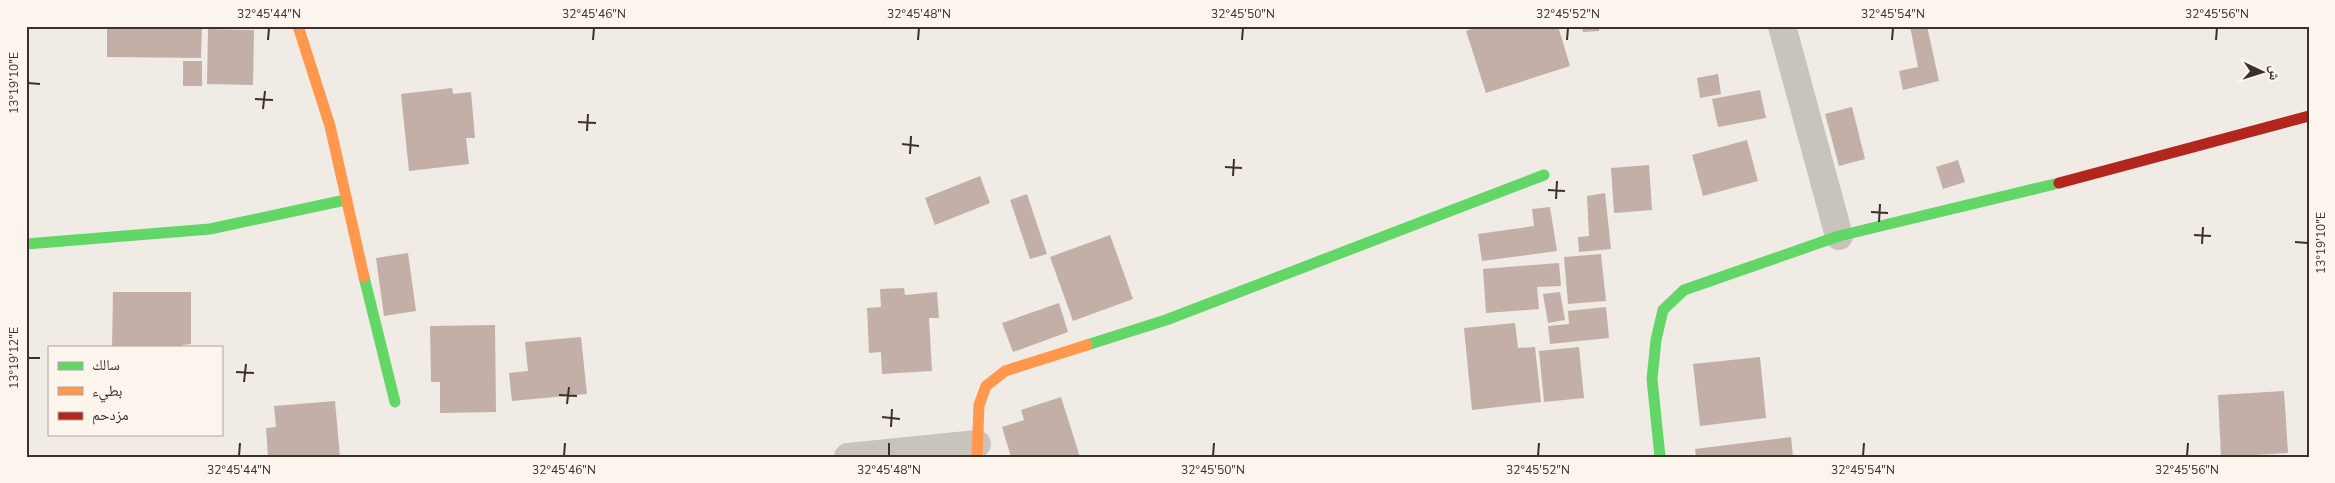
<svg xmlns="http://www.w3.org/2000/svg" width="2335" height="483" viewBox="0 0 2335 483" font-family="'Nunito Sans','Noto Naskh Arabic',sans-serif">
	<style>
		.building { fill: #c3afa7 }
		.lines { fill: none; stroke-linecap: round; stroke-linejoin: round }
		.street { stroke: #c9c3be; stroke-width: 28 }
		.fast { stroke: #63d668; stroke-width: 11 }
		.slow { stroke: #ff974d; stroke-width: 11 }
		.jam { stroke: #b3261e; stroke-width: 11 }
		.ticks { fill: none; stroke: #3b302b; stroke-width: 2 }
		.neatline { fill: none; stroke: #3b302b; stroke-width: 2 }
		.ticks-label { font-size: 12px; text-anchor: middle; fill: #3b302b }
	</style>
	<rect width="100%" height="100%" fill="#f0ebe5"/>
	<g class="building">
		<path d="M107,26H202L201,58L107,57Z"/>
		<path d="M1481,26H1558L1570,66L1486,93L1466,31Z"/>
		<path d="M1582,26H1599V31L1583,32Z"/>
		<path d="M1910,26H1927L1939,81L1903,90L1899,71L1918,67Z"/>
		<path d="M208,29L254,30L253,85L207,84Z"/>
		<rect x="183" y="61" width="19" height="25"/>
		<path d="M1718,74L1721,94L1700,98L1697,78Z"/>
		<path d="M452,88L453,94L471,92L475,138H466L469,164L409,171L401,94Z"/>
		<path d="M1760,90L1766,118L1718,127L1712,99Z"/>
		<path d="M1852,107L1865,159L1839,166L1825,114Z"/>
		<path d="M1747,140L1758,181L1703,196L1692,155Z"/>
		<path d="M1958,160L1965,182L1943,189L1936,167Z"/>
		<path d="M1649,165L1652,210L1614,213L1611,168Z"/>
		<path d="M980,176L990,203L935,225L925,198Z"/>
		<path d="M1605,193L1611,249L1579,252L1578,237L1589,236L1587,196Z"/>
		<path d="M1027,194L1047,254L1030,259L1010,200Z"/>
		<path d="M1550,207L1557,251L1482,261L1478,234L1534,226L1532,209Z"/>
		<path d="M1110,235L1133,299L1073,321L1050,257Z"/>
		<path d="M408,253L416,311L384,316L376,258Z"/>
		<path d="M1601,254L1606,301L1568,304L1564,257Z"/>
		<path d="M1559,263L1561,286L1537,287L1539,309L1486,313L1483,269Z"/>
		<path d="M904,288L905,295L937,292L939,318H929L932,371L882,374L881,352L869,353L867,308L881,307L880,289Z"/>
		<path d="M113,292H191V344L182,345V347H112Z"/>
		<path d="M1560,292L1565,320L1548,323L1543,294Z"/>
		<path d="M1059,303L1068,332L1013,352L1002,323Z"/>
		<path d="M1606,307L1609,338L1550,344L1548,326L1569,324L1568,311Z"/>
		<path d="M1515,323L1518,348L1535,347L1541,402L1472,410L1464,328Z"/>
		<path d="M495,325L496,412L440,413V382H431L430,326Z"/>
		<path d="M581,337L587,394L512,401L509,373L528,371L525,342Z"/>
		<path d="M1579,347L1584,398L1544,402L1539,351Z"/>
		<path d="M1760,357L1766,418L1700,426L1693,364Z"/>
		<path d="M2284,391L2288,453L2221,457L2218,395Z"/>
		<path d="M1061,397L1080,457H1011L1002,427L1024,420L1021,410Z"/>
		<path d="M335,401L340,457H268L266,428L276,427L274,406Z"/>
		<path d="M1791,437L1793,457H1696L1695,449Z"/>
	</g>
	<g class="lines">
		<g class="street">
			<path d="M1782,26L1839,236"/>
			<path d="M848,457L977,444"/>
		</g>
		<g class="fast">
			<path d="M26,244L210,229L345,200"/>
			<path d="M364,277L395,402"/>
			<path d="M1087,345L1166,320L1544,175"/>
			<path d="M1660,457L1652,379L1656,340L1663,310L1684,290L1839,236L2059,183"/>
		</g>
		<g class="slow">
			<path d="M298,26L330,126L364,277"/>
			<path d="M977,457L979,405L986,386L1005,371L1087,345"/>
		</g>
		<path class="jam" d="M2059,183L2309,116"/>
	</g>
	<path class="ticks" d="M268,40L269,28M593,40L594,28M918,40L919,28M1242,40L1243,28M1567,40L1568,28M1892,40L1893,28M2216,40L2217,28M28,83L40,84M255,99L273,100M263,109L265,91M578,122L596,123M587,131L588,114M902,144L919,146M910,154L911,136M1225,167L1242,168M1233,176L1234,159M1548,190L1565,191M1556,199L1557,181M1871,212L1888,213M1879,222L1880,204M2194,235L2211,236M2295,242L2308,243M2202,244L2203,227M28,358H40M236,372L254,373M244,382L246,364M559,395L577,396M567,404L569,387M882,417L900,419M891,427L892,409M239,456L240,443M564,456L565,443M889,456V443M1213,456L1214,443M1538,456L1539,443M1863,456L1864,443M2187,456L2188,443"/>
	<rect width="2335" height="483" fill="none" stroke="#fbf5ee" stroke-width="55"/>
	<rect x="48" y="346" width="175" height="90" fill="#fbf5ee" stroke="#aea6a0"/>
	<rect x="58" y="362" width="25" height="8" fill="#63d668" stroke="#aea6a0"/>
	<text x="92" y="370" font-size="15" fill="#3b302b">سالك</text>
	<rect x="58" y="387" width="25" height="8" fill="#ff974d" stroke="#aea6a0"/>
	<text x="92" y="396" font-size="15" fill="#3b302b">بطيء</text>
	<rect x="58" y="412" width="25" height="8" fill="#b3261e" stroke="#aea6a0"/>
	<text x="92" y="420" font-size="15" fill="#3b302b">مزدحم</text>
	<g transform="translate(2262 72) rotate(94)" stroke="#fbf5ee" stroke-width="4" paint-order="stroke">
	<path d="M0-4L9 19L0 12L-9 19Z" fill="#3b302b"/>
	<text y="-8" font-size="14" font-weight="bold" text-anchor="middle" fill="#3b302b">ش</text>
	</g>
	<rect x="28" y="28" width="2280" height="428" class="neatline"/>
	<g class="ticks-label">
		<text x="269" y="18">32°45'44"N</text>
		<text x="594" y="18">32°45'46"N</text>
		<text x="919" y="18">32°45'48"N</text>
		<text x="1243" y="18">32°45'50"N</text>
		<text x="1568" y="18">32°45'52"N</text>
		<text x="1893" y="18">32°45'54"N</text>
		<text x="2217" y="18">32°45'56"N</text>
		<text transform="translate(14 83) rotate(-90)" y="4">13°19'10"E</text>
		<text transform="translate(2321 243) rotate(-90)" y="4">13°19'10"E</text>
		<text transform="translate(14 358) rotate(-90)" y="4">13°19'12"E</text>
		<text x="239" y="474">32°45'44"N</text>
		<text x="564" y="474">32°45'46"N</text>
		<text x="889" y="474">32°45'48"N</text>
		<text x="1213" y="474">32°45'50"N</text>
		<text x="1538" y="474">32°45'52"N</text>
		<text x="1863" y="474">32°45'54"N</text>
		<text x="2187" y="474">32°45'56"N</text>
	</g>
</svg>
